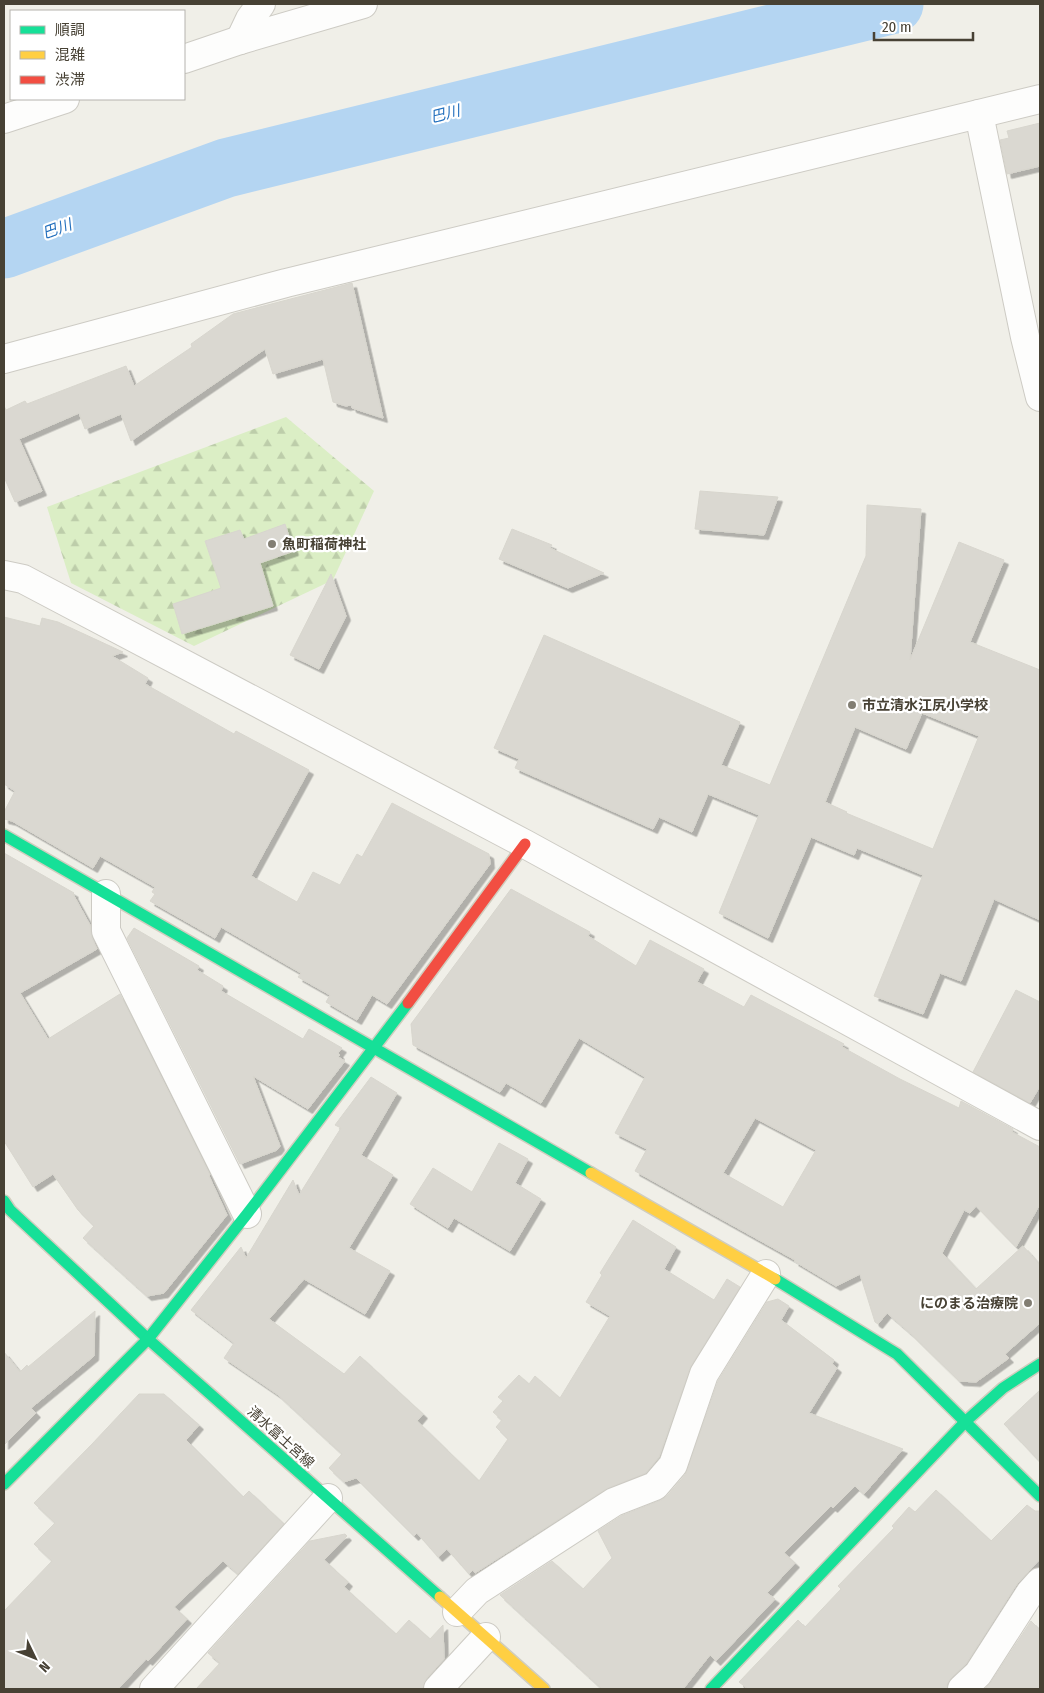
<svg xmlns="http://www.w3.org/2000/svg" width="1044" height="1693" viewBox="0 0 1044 1693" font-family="'Fira Sans Condensed','Noto Sans JP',sans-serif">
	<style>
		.forest { fill: url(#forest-firs) }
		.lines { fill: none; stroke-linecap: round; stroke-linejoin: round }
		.river { stroke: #b4d5f2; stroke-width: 59 }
		.building { fill: #dad8d1; stroke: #d8d6ce; fill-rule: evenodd; filter: url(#shadow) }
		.street-casing { stroke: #cdcbc4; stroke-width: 30 }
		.fast-casing { stroke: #d0cdbe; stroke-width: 14 }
		.slow-casing { stroke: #d0cdbe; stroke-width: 14 }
		.jam-casing { stroke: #d0cdbe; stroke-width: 14 }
		.street { stroke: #fdfdfc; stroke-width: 28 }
		.fast { stroke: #16e098; stroke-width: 11 }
		.slow { stroke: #ffcf43; stroke-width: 11 }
		.jam { stroke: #f24e42; stroke-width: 11 }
		.poi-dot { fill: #827e73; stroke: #fff; stroke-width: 2 }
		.labels { text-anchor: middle; stroke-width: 4.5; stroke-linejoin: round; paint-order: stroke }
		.poi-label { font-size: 14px; font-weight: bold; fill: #474134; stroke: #fff; text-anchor: start }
		.street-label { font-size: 14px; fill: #474134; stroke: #fff }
		.water-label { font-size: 15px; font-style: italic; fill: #226fbd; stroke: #fff }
	</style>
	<defs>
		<pattern id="forest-firs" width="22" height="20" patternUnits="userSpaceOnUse" patternTransform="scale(1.25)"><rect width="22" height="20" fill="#dbeec5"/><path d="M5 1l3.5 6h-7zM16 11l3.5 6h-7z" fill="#bdcdaa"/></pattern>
		<filter id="shadow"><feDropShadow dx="4.5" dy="4.5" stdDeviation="0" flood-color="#0004"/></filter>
	</defs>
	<rect width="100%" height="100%" fill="#f0efe8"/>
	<path class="forest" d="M286,417L374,491L333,580L194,646L71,583L47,507Z"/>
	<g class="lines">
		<path class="river" d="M4,249L226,168L894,4"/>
	</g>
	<g class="building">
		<path d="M1040,123V166L1007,174L1000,140L1009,138L1007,131Z"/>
		<path d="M352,283L383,418L352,408L351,405L346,406L333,402L323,359L273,374L265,349L131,441L121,414L85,429L79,413L19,439L42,491L15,502L4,477V406L6,410L25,401L27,404L126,366L134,386L192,347L191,344L233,314Z"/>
		<path d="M700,491L778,497L764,535L695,529Z"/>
		<path d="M867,505L921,509L910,660L959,542L1004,560L970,642L1040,670V920L994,899L961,981L940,973L923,1014L874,996L923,875L857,848L854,855L811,837L768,938L719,913L759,815L708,794L692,832L659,817L653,829L515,768L519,759L494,748L544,635L740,722L721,765L770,785L866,556ZM922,713L979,736L933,849L846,813L847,812L825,802L855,727L906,749Z"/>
		<path d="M285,524L294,551L260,563L273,606L182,634L173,604L221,588L205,541L240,530L244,539Z"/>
		<path d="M512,529L552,545L550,548L604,573L568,588L499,559Z"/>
		<path d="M331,574L346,616L319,669L290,655Z"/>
		<path d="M4,617L40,626L42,618L58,622L123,652L112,656L148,678L145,684L234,734L236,731L309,770L251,876L297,902L313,872L340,885L357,854L362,857L392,803L489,854L490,864L387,1004L372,995L357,1020L326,1002L330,995L298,977L301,973L221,927L215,938L150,901L155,894L152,892L155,887L100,856L93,868L12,821L4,819V812L15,791L4,784Z"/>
		<path d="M4,853L74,893L73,894L90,925L92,938L97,949L20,993L48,1039L120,994L210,1175L209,1176L227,1215L164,1293L147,1296L83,1238L94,1226L78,1210L53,1174L33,1187L4,1141Z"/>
		<path d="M511,889L590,932L588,936L636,966L650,940L704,969L697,982L744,1007L751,995L844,1044L842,1047L900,1079L959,1108L961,1101L1013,1129L1012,1132L1040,1147V1204L1016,1247L976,1206L970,1213L964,1210L942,1253L976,1289L1023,1246L1040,1265V1323L1005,1354L1009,1358L976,1382L959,1381L910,1333L887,1313L878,1324L875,1322L860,1274L836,1286L794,1261L795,1260L635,1171L647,1149L615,1133L645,1077L579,1038L541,1103L506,1083L500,1092L413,1045L411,1024ZM755,1118L816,1150L783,1207L723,1173Z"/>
		<path d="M134,928L199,966L197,970L223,986L221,991L303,1039L309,1029L342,1048L338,1053L340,1055L338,1057L345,1061L308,1109L253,1076L280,1146L277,1150L240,1164L127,938Z"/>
		<path d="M1016,990L1040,1002V1086L1030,1103L973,1072Z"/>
		<path d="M371,1077L397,1093L361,1155L393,1175L349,1248L390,1271L365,1314L304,1279L269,1319L344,1374L360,1356L423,1414L417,1421L479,1481L508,1439L496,1427L502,1420L493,1412L503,1401L498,1397L519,1375L529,1384L535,1376L560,1398L610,1316L586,1302L602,1275L600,1273L633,1220L676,1247L664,1269L714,1300L727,1279L740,1287L691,1366L659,1457L646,1473L606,1489L475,1573L473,1570L469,1574L447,1549L438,1557L417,1533L414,1536L356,1478L344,1482L329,1468L342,1454L277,1394L224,1358L234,1343L191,1310L241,1247L246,1258L293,1180L299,1195L341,1128L335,1125Z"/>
		<path d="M499,1143L528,1159L515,1183L541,1199L510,1251L454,1218L448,1228L410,1204L433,1168L472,1192Z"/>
		<path d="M778,1299L789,1306L781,1320L834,1360L832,1364L837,1368L809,1413L903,1449L864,1494L855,1486L833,1508L831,1506L784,1553L795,1563L767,1593L775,1599L716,1661L710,1655L683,1689H602L500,1595L552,1561L583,1589L612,1558L598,1531L621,1516L661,1500L667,1496L685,1475L718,1381L767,1302Z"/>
		<path d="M95,1311L94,1356L31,1408L36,1413L4,1445V1352L20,1372L27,1365L28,1367Z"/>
		<path d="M1040,1390V1462L1004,1424Z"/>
		<path d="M139,1394H164L199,1425L186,1440L243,1497L249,1491L284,1524L238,1574L223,1561L174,1607L187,1619L148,1661L146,1659L118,1689H4V1611L52,1561L34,1544L55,1523L34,1503L92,1444Z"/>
		<path d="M936,1490L991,1541L1027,1505L1035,1511H1040V1559L1017,1584L966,1664L951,1678L947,1684V1689H748L739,1682L798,1620L805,1627L841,1589L838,1586L894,1528L892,1526L909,1507L915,1512Z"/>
		<path d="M345,1534L347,1536L324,1560L348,1582L344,1587L396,1634L409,1620L430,1639L443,1625L444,1659L427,1678L423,1689H196L220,1663L208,1653L310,1541Z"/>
		<path d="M1031,1621L1040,1630V1689H985L991,1682Z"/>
	</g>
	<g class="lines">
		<defs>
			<g id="street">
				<path d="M240,40L250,19L261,4"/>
				<path d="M184,59L240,40L363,4"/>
				<path d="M979,114L1025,337L1040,397"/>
				<path d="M4,119L65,99"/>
				<path d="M4,359L286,283L1040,99"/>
				<path d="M4,575L23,579L525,844L1040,1126"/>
				<path d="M106,894V931L247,1214"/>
				<path d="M457,1612L477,1591L614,1502L655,1486L673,1465L704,1374L766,1274"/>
				<path d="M154,1689L328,1498"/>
				<path d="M438,1689L486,1637"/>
				<path d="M962,1689L978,1674L1030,1593L1040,1582"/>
			</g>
			<g id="fast">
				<path d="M4,835L591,1173"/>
				<path d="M4,1201L10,1210L148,1339L440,1597"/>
				<path d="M775,1279L897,1354L1040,1496"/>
				<path d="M4,1484L148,1339L247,1214L408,1003"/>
				<path d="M711,1689L966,1421L1003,1388L1040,1364"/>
			</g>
			<g id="slow">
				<path d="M591,1173L775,1279"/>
				<path d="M440,1597L544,1689"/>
			</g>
			<path id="jam" d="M408,1003L525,844"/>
		</defs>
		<use href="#street" class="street-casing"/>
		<use href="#fast" class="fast-casing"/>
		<use href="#slow" class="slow-casing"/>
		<use href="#jam" class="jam-casing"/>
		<use href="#street" class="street"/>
		<use href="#fast" class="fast"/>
		<use href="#slow" class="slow"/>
		<use href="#jam" class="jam"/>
	</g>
	<g class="poi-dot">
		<circle cx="272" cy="544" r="5"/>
		<circle cx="852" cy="705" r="5"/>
		<circle cx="1028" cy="1303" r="5"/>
	</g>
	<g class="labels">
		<g class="poi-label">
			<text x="282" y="549">魚町稲荷神社</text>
			<text x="862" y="710">市立清水江尻小学校</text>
			<text x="1018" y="1308" text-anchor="end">にのまる治療院</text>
		</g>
		<g class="street-label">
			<text transform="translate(281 1437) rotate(42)" y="5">清水富士宮線</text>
		</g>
		<g class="water-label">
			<text transform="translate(445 114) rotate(-14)" y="5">巴川</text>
			<text transform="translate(57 229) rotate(-20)" y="5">巴川</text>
		</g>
	</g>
	<rect width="1044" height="1693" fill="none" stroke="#474134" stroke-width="10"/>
	<rect x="10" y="10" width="175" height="90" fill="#ffffff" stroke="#b5b3ae"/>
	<rect x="20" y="26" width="25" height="8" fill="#16e098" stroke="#b5b3ae"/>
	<text x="55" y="35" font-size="15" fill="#474134">順調</text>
	<rect x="20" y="51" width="25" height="8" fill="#ffcf43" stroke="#b5b3ae"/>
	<text x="55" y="60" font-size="15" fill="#474134">混雑</text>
	<rect x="20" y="76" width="25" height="8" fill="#f24e42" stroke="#b5b3ae"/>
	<text x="55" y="85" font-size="15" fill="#474134">渋滞</text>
	<g transform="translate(35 1658) rotate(133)" stroke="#ffffff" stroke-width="4" paint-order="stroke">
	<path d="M0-4L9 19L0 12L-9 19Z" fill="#474134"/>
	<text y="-8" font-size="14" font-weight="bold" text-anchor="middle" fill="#474134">N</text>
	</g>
	<path d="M874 32v8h99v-8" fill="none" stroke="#474134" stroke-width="2.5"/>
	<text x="882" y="32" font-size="15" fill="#474134" stroke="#ffffff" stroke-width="4" paint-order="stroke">20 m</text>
</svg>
